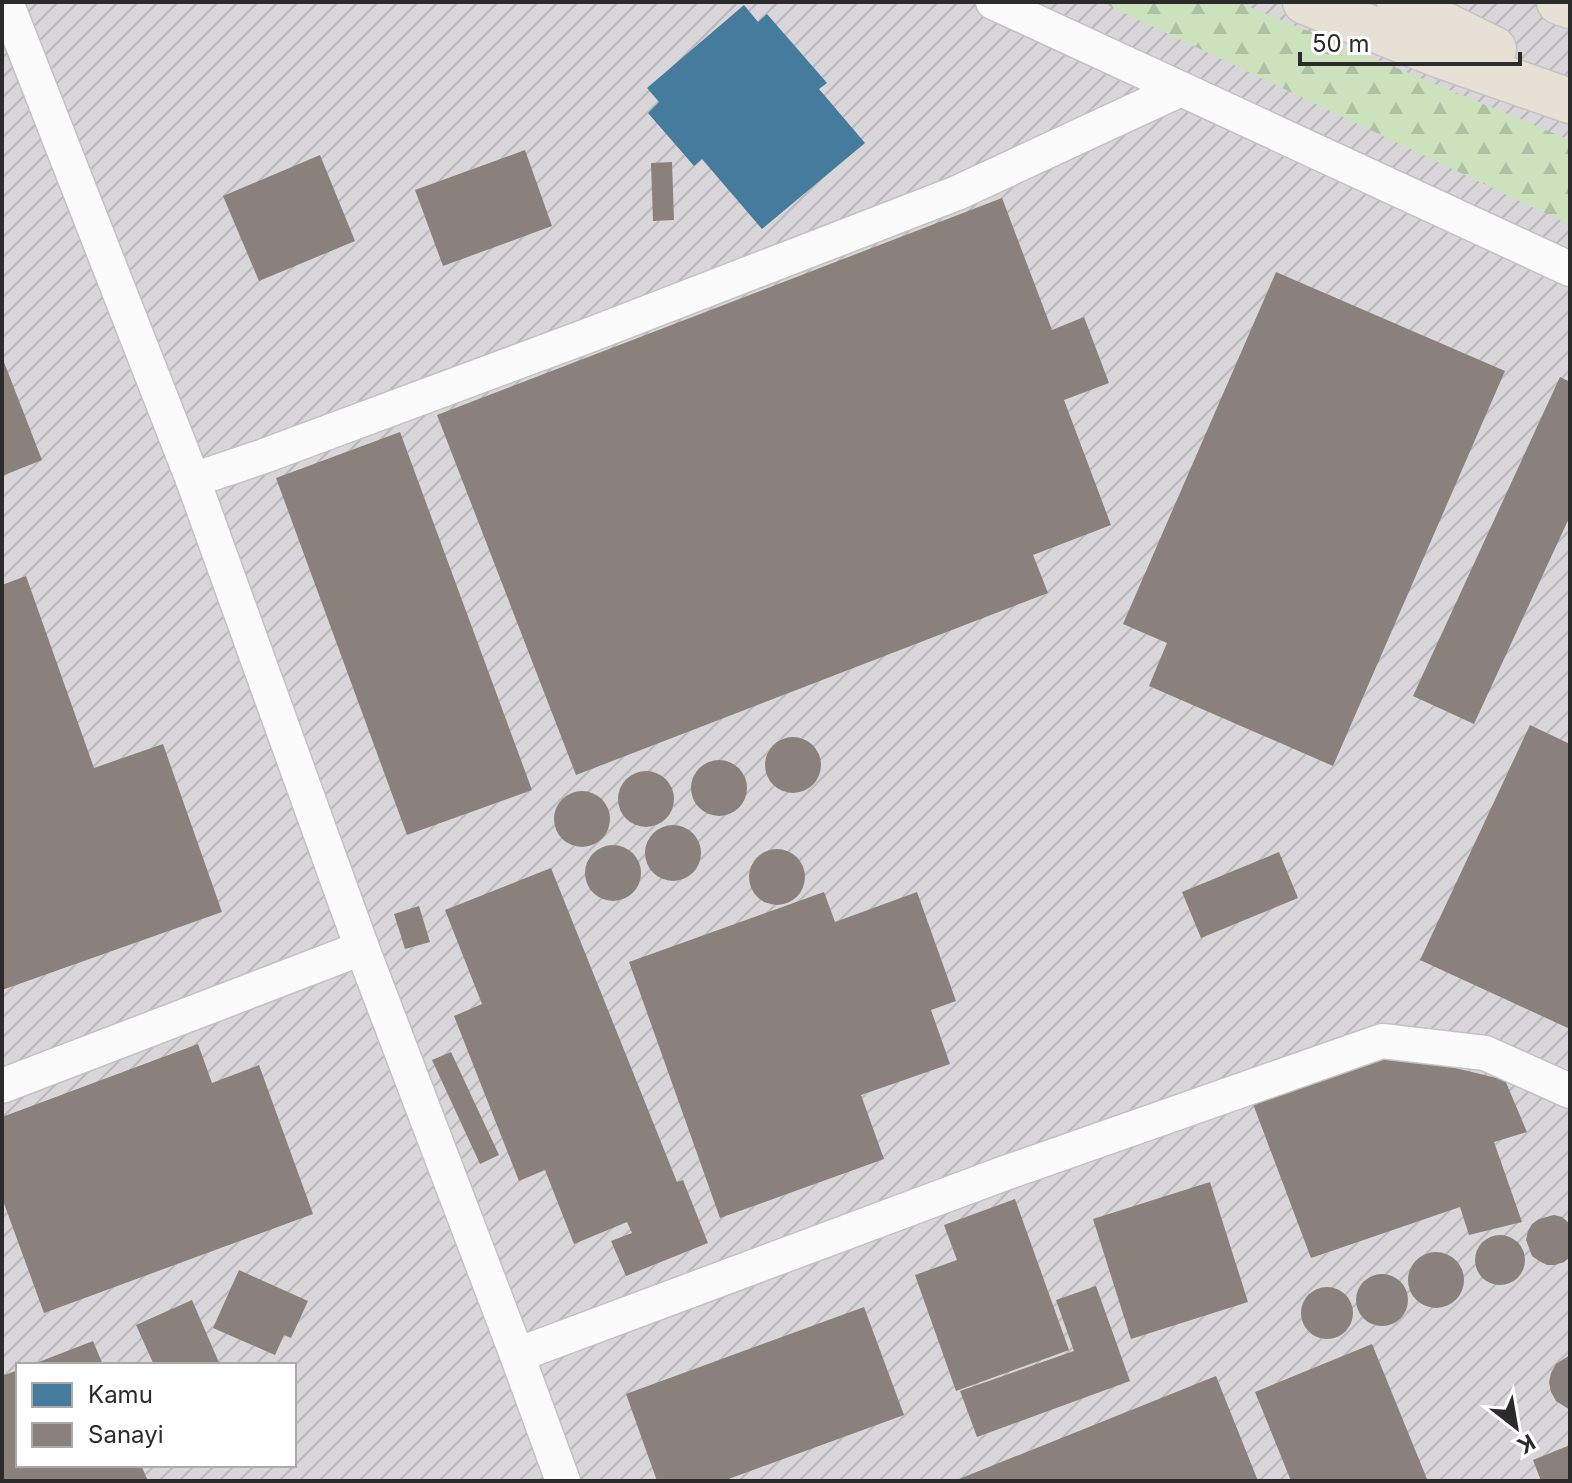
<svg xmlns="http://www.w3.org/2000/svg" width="1572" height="1483" viewBox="0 0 1572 1483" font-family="Inter,sans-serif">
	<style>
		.industrial { fill: url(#industrial-furrows); fill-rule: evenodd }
		.forest { fill: url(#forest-firs) }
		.public { fill: #457b9d }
		.industry { fill: #8a817c }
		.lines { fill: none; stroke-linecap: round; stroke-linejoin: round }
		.minor-casing { stroke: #c2c2c2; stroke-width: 37 }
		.trunk-casing { stroke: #c5c3c2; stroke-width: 47 }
		.minor { stroke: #fcfbfb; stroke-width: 34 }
		.trunk { stroke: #e6e0d5; stroke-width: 44 }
	</style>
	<defs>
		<pattern id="industrial-furrows" width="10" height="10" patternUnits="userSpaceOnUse" patternTransform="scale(2)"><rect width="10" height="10" fill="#d9d6d9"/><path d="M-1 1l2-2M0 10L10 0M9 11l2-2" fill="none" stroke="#bab8ba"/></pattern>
		<pattern id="forest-firs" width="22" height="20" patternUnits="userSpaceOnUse" patternTransform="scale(2)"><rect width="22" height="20" fill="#cbe2bd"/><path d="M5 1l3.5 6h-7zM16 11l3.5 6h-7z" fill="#aec2a3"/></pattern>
	</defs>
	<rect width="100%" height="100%" fill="#e8e5e2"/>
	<path class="industrial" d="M2,2H1570V1481H2ZM18,1365H294V1465H18Z"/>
	<path class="forest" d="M1101,2H1238L1570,140V225Z"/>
	<path class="public" d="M744,5L758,22L767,14L827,83L819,89L865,143L762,229L702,159L694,166L648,113L659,102L647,88Z"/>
	<g class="industry">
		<path d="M525,150L552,226L443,266L415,190Z"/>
		<path d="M320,155L355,241L259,281L223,196Z"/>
		<path d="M672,162L674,220L653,221L651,163Z"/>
		<path d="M1002,198L1052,330L1084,317L1109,383L1064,400L1111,525L1033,555L1048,593L576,775L437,415Z"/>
		<path d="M1276,272L1505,371L1333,766L1149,686L1167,643L1123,624Z"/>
		<path d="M2,357L42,460L2,476Z"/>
		<path d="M1560,377L1570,382V516L1474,724L1413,696Z"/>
		<path d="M400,432L532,790L407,835L276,478Z"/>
		<path d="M26,576L94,768L163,744L222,912L2,990V585Z"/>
		<path d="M1530,725L1570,744V1029L1420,960Z"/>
		<circle cx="793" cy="765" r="28"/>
		<circle cx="719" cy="788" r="28"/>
		<circle cx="646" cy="799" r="28"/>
		<circle cx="582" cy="819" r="28"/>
		<circle cx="673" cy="853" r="28"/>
		<circle cx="613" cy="873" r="28"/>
		<circle cx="777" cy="877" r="28"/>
		<path d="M1279,852L1298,898L1201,938L1182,892Z"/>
		<path d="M551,868L677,1182L683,1180L708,1243L626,1276L611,1241L632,1233L627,1222L574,1244L545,1170L519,1181L454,1016L482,1004L445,910Z"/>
		<path d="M824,892L835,922L917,892L956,1001L931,1010L950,1064L861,1095L884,1159L720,1218L629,962Z"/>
		<path d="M419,906L430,942L405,949L394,914Z"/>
		<path d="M198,1044L212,1083L259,1065L313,1214L44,1313L2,1198V1117Z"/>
		<path d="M451,1052L499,1155L480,1164L432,1060Z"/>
		<path d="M1389,1052L1505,1080L1527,1132L1494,1142L1522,1222L1469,1235L1460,1207L1311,1258L1250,1096Z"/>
		<path d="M1210,1182L1248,1302L1131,1339L1093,1219Z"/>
		<path d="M1015,1199L1069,1350L956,1391L915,1275L957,1260L944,1225Z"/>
		<path d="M1554,1215L1562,1217L1570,1224V1257L1564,1262L1555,1265H1547L1539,1261L1532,1256L1526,1240L1528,1231L1532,1224L1539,1219Z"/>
		<circle cx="1500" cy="1260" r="25"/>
		<circle cx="1436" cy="1280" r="28"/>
		<path d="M239,1270L308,1301L291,1338L284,1335L275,1355L213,1328Z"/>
		<circle cx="1382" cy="1300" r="26"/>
		<path d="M1096,1286L1130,1381L977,1437L960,1391L1074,1351L1056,1300Z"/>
		<circle cx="1327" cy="1313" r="26"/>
		<path d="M192,1300L220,1365H154L136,1325Z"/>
		<path d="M864,1307L904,1415L723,1481H657L626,1394Z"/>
		<path d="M93,1341L103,1365H31Z"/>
		<path d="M1372,1344L1427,1479L1422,1481H1291L1255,1392Z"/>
		<path d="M1570,1355V1410L1556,1401L1551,1392L1549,1382L1551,1373L1556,1364Z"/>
		<path d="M18,1370V1465H141L148,1481H2V1376Z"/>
		<path d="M1216,1376L1258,1481H954Z"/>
		<path d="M1570,1445V1481H1541L1533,1460Z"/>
	</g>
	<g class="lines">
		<defs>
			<g id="minor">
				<path d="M6,2L193,480L362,948L517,1355L563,1481"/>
				<path d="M993,2L1570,269"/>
				<path d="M193,480L264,456L587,336L957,193L1181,89"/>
				<path d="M2,1086L362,948"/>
				<path d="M517,1355L1005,1173L1382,1041L1485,1053L1570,1091"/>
			</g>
			<g id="trunk">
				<path d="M1305,2L1441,56L1570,101"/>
				<path d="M1399,2L1494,49"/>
				<path d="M1559,2L1570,6"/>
			</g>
		</defs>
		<use href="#minor" class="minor-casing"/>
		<use href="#trunk" class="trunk-casing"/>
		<use href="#minor" class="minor"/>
		<use href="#trunk" class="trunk"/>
	</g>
	<rect width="1572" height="1483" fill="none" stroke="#2b2b2b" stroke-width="8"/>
	<rect x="16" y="1363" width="280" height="104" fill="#ffffff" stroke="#aaaaaa" stroke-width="2"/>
	<rect x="32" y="1383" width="40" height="24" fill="#457b9d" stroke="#aaaaaa" stroke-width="2"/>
	<text x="88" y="1403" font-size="24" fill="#2b2b2b">Kamu</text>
	<rect x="32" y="1423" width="40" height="24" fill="#8a817c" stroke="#aaaaaa" stroke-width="2"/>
	<text x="88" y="1443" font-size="24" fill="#2b2b2b">Sanayi</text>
	<g transform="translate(1516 1427) rotate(149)" stroke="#ffffff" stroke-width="6" paint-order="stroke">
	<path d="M0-6L14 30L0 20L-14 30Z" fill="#2b2b2b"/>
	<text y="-12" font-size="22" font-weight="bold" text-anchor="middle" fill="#2b2b2b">K</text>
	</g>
	<path d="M1300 52v12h220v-12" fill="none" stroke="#2b2b2b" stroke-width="4"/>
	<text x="1312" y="52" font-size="24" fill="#2b2b2b" stroke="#ffffff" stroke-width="6" paint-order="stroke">50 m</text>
</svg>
